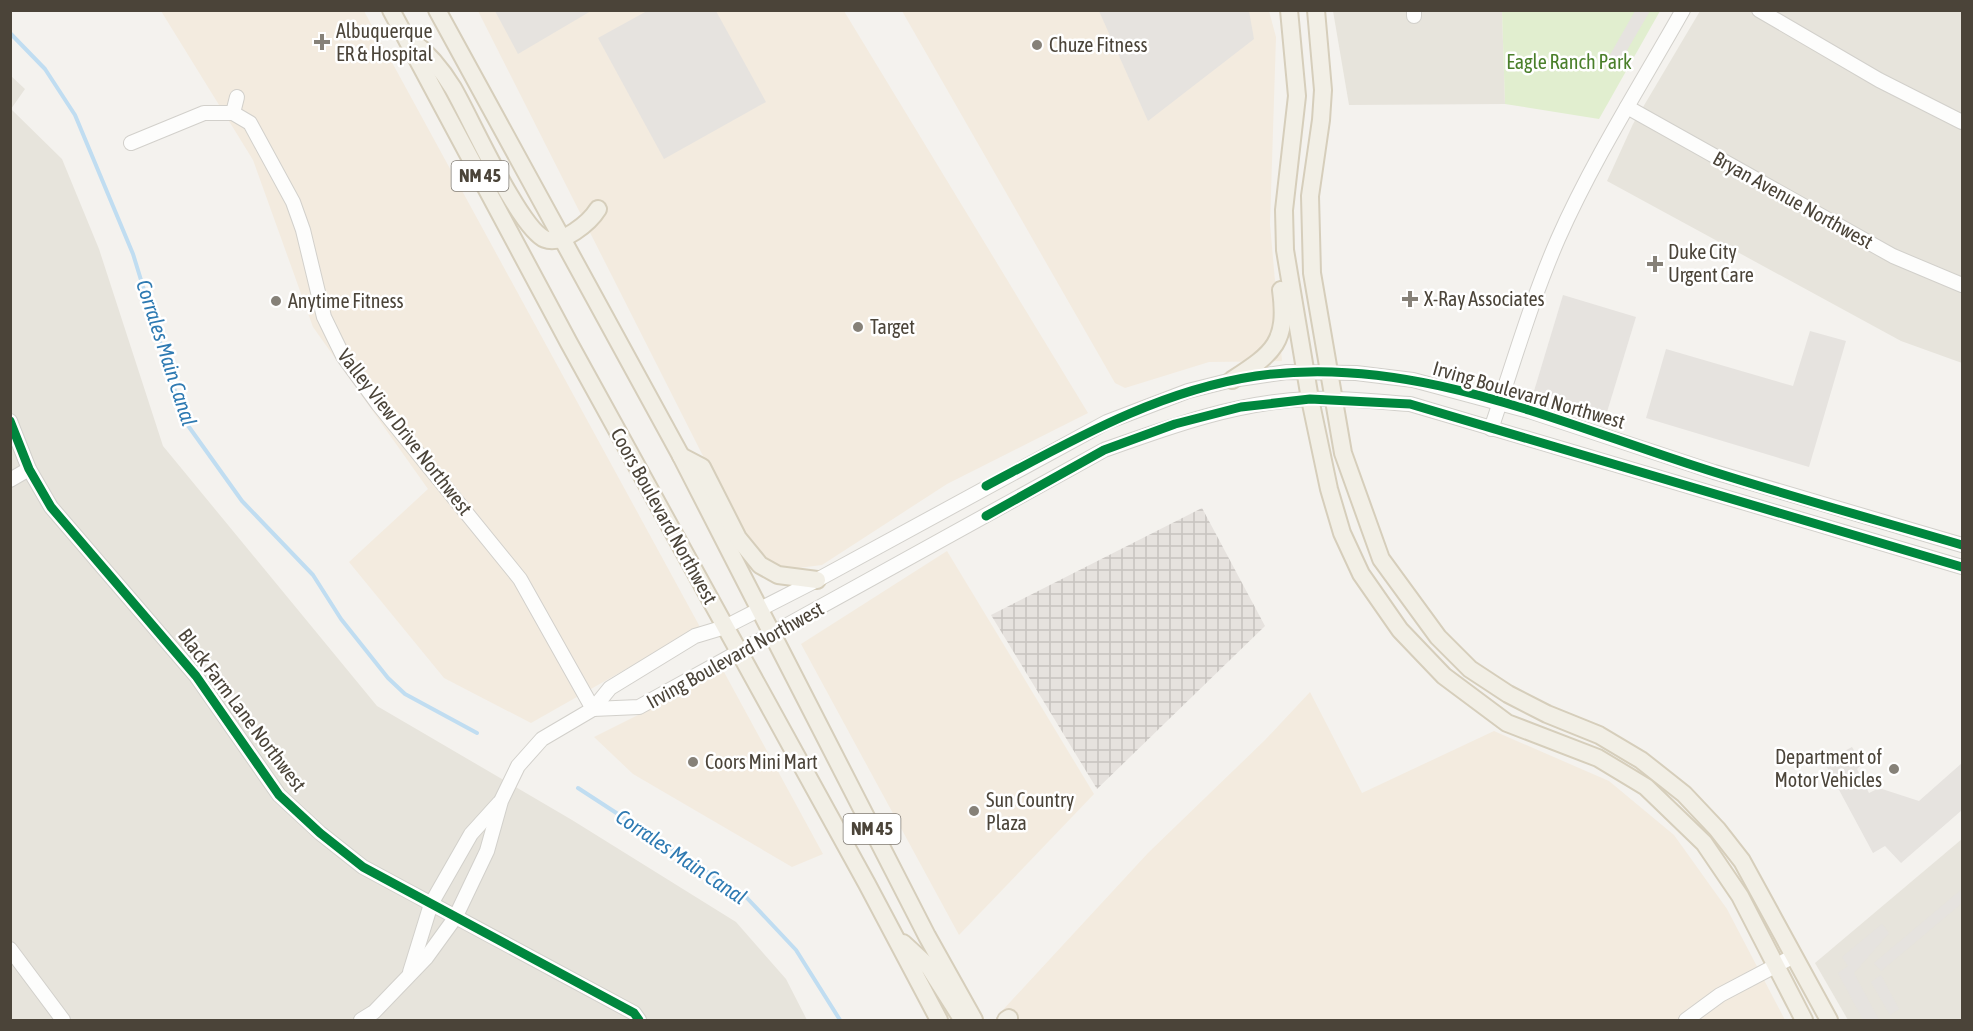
<svg xmlns="http://www.w3.org/2000/svg" width="1973" height="1031" viewBox="0 0 1973 1031" font-family="'Asap Condensed',sans-serif">
	<style>
		.residential { fill: #e7e4dc }
		.commercial { fill: #f3ebdf }
		.industrial { fill: url(#industrial-grid) }
		.green { fill: #e1eecf }
		.parking { fill: #e6e3df }
		.lines { fill: none; stroke-linecap: round; stroke-linejoin: round }
		.stream { stroke: #c0ddf1; stroke-width: 4 }
		.minor-casing { stroke: #d2d0cb; stroke-width: 16 }
		.major-casing { stroke: #d6cebb; stroke-width: 20 }
		.minor { stroke: #fdfdfc; stroke-width: 14 }
		.major { stroke: #f2efe6; stroke-width: 16 }
		.cycleway-casing { stroke: #fff; stroke-width: 13 }
		.cycleway { stroke: #00873e; stroke-width: 9 }
		.poi-dot { fill: #868178; stroke: #fff; stroke-width: 2 }
		.labels { text-anchor: middle; stroke-width: 5; stroke-linejoin: round; paint-order: stroke }
		.shield { fill: #fff; stroke: #817c74; stroke-width: 1.5 }
		.shield-label { font-size: 18px; font-weight: bold; fill: #4b4439 }
		.poi-label { font-size: 20px; fill: #4b4439; stroke: #fff; text-anchor: start }
		.park-label { font-size: 20px; fill: #4a7f2a; stroke: #fff }
		.street-label { font-size: 20px; fill: #4b4439; stroke: #fff }
		.water-label { font-size: 21px; font-style: italic; fill: #2e7ab2; stroke: #fff }
	</style>
	<defs>
		<pattern id="industrial-grid" width="8" height="8" patternUnits="userSpaceOnUse" patternTransform="scale(1.5)"><rect width="8" height="8" fill="#e6e2de"/><path d="M0 4h8M4 0v8" fill="none" stroke="#c7c3bf"/></pattern>
	</defs>
	<rect width="100%" height="100%" fill="#f4f2ee"/>
	<g class="residential">
		<path d="M1333,11H1502L1505,104L1349,105Z"/>
		<path d="M1700,11H1962V363L1901,341L1607,181L1633,124Z"/>
		<path d="M10,75L25,89L11,109L62,159L99,249L163,446L377,706L572,820L736,922L786,979L807,1020H11Z"/>
		<path d="M1962,839V1020H1848L1815,963Z"/>
	</g>
	<g class="commercial">
		<path d="M161,11H364L700,627L531,723L444,678L349,562L428,489L313,327L253,160Z"/>
		<path d="M478,11H844L1088,413L947,484L822,565L782,570L765,561L746,541Z"/>
		<path d="M902,11H1269L1276,37L1270,224L1282,361L1209,362L1125,388L1115,383Z"/>
		<path d="M947,551L1094,794L959,935L801,644Z"/>
		<path d="M724,672L823,854L792,867L633,774L594,737Z"/>
		<path d="M1310,692L1362,793L1494,731L1609,781L1674,835L1727,909L1785,1020H1004L1000,1013L1148,853L1265,740Z"/>
	</g>
	<path class="industrial" d="M1202,508L1265,626L1097,789L991,615Z"/>
	<path class="green" d="M1502,11H1660L1599,119L1505,104Z"/>
	<g class="parking">
		<path d="M495,11H591L518,54Z"/>
		<path d="M647,11H716L766,102L664,159L598,38Z"/>
		<path d="M1099,11H1249L1254,39L1148,121Z"/>
		<path d="M1635,11H1650L1619,64L1603,67Z"/>
		<path d="M1563,295L1636,317L1607,412L1534,391Z"/>
		<path d="M1810,331L1846,341L1809,467L1646,418L1666,349L1793,386Z"/>
		<path d="M1852,747L1862,764L1857,769L1869,793L1879,788L1919,801L1962,763V810L1901,863L1885,846L1873,853L1824,762Z"/>
		<path d="M1962,889V903L1881,971L1874,963Z"/>
		<path d="M1882,924L1889,933L1854,973L1879,1020H1863L1838,973L1848,966L1842,957Z"/>
		<path d="M1881,975L1899,1009L1890,1015L1871,982Z"/>
	</g>
	<g class="lines">
		<g class="stream">
			<path d="M10,33L45,69L75,115L133,254L184,420L242,501L313,575L341,619L388,678L405,694L477,733"/>
			<path d="M578,788L747,898L796,950L840,1020"/>
		</g>
		<defs>
			<g id="minor">
				<path d="M1414,10V16"/>
				<path d="M1759,10L1879,80L1962,122"/>
				<path d="M1627,107L1893,256L1962,285"/>
				<path d="M233,113L237,97"/>
				<path d="M131,143L204,113H233L250,123L293,202L303,230L324,317L343,356L378,404L520,579L593,709"/>
				<path d="M10,421L29,469L51,507L196,676L279,795L320,833L363,867L634,1013L639,1020"/>
				<path d="M1491,429C1513,365 1531,301 1558,239C1593,160 1640,86 1683,10"/>
				<path d="M10,480L29,469"/>
				<path d="M593,709L639,707L1104,450C1171,426 1237,402 1309,399C1342,397 1377,402 1410,404L1962,567"/>
				<path d="M10,949L63,1020"/>
				<path d="M410,972L431,904L471,834L499,803"/>
				<path d="M361,1020L374,1012L426,958L455,918L487,851L501,801L518,766L542,739L593,709L610,688L695,636L725,627L817,580L1107,422L1188,391L1232,380L1287,372L1356,373L1413,380L1529,411L1714,472L1962,545"/>
				<path d="M1686,1020L1720,995L1794,956"/>
			</g>
			<g id="major">
				<path d="M391,10L569,343L867,884L939,1020"/>
				<path d="M437,10L681,456L927,936L974,1020"/>
				<path d="M1289,10L1297,96L1284,210L1285,250L1310,399L1329,489L1342,533L1361,574L1400,630L1444,676L1507,723L1598,758L1646,787L1704,843L1740,896L1804,1020"/>
				<path d="M1316,10L1323,90L1321,120L1310,196L1312,273L1343,453L1381,559L1438,637L1470,669L1508,694L1547,714L1599,735L1641,760L1684,794L1717,829L1742,861L1829,1020"/>
				<path d="M411,40C428,53 442,70 453,88C470,117 519,228 545,239C562,246 590,222 598,209"/>
				<path d="M1232,380C1274,353 1288,342 1281,290"/>
				<path d="M681,456L702,467L738,538L760,565L778,575L817,580"/>
				<path d="M903,943L929,967L962,1019"/>
				<path d="M1006,1020L1009,1018"/>
			</g>
		</defs>
		<use href="#minor" class="minor-casing"/>
		<use href="#major" class="major-casing"/>
		<use href="#minor" class="minor"/>
		<use href="#major" class="major"/>
		<defs>
			<g id="cycleway">
				<path d="M10,421L29,469L51,507L196,676L279,795L320,833L363,867L634,1013L639,1020"/>
				<path d="M986,486C1073,440 1157,391 1256,376C1405,354 1548,418 1686,463C1777,493 1870,518 1962,545"/>
				<path d="M986,516L1104,450L1175,424L1241,407L1310,399L1410,404L1962,567"/>
			</g>
		</defs>
		<use href="#cycleway" class="cycleway-casing"/>
		<use href="#cycleway" class="cycleway"/>
	</g>
	<g class="poi-dot">
		<path d="M319 33h6v6h6v6h-6v6h-6v-6h-6v-6h6z"/>
		<circle cx="1037" cy="45" r="6"/>
		<path d="M1652 255h6v6h6v6h-6v6h-6v-6h-6v-6h6z"/>
		<path d="M1407 290h6v6h6v6h-6v6h-6v-6h-6v-6h6z"/>
		<circle cx="276" cy="301" r="6"/>
		<circle cx="858" cy="327" r="6"/>
		<circle cx="693" cy="762" r="6"/>
		<circle cx="1894" cy="769" r="6"/>
		<circle cx="974" cy="811" r="6"/>
	</g>
	<g class="labels">
		<g class="shield">
			<rect x="451.5" y="161" width="57" height="30" rx="4.5"/>
			<rect x="843.5" y="814" width="57" height="30" rx="4.5"/>
		</g>
		<g class="shield-label">
			<text x="480" y="182">NM 45</text>
			<text x="872" y="835">NM 45</text>
		</g>
		<g class="poi-label">
			<text x="336" y="38">Albuquerque<tspan x="336" dy="23">ER &amp; Hospital</tspan></text>
			<text x="1049" y="52">Chuze Fitness</text>
			<text x="1668" y="259">Duke City<tspan x="1668" dy="23">Urgent Care</tspan></text>
			<text x="1424" y="306">X-Ray Associates</text>
			<text x="288" y="308">Anytime Fitness</text>
			<text x="870" y="334">Target</text>
			<text x="1882" y="764" text-anchor="end">Department of<tspan x="1882" dy="23">Motor Vehicles</tspan></text>
			<text x="705" y="769">Coors Mini Mart</text>
			<text x="986" y="807">Sun Country<tspan x="986" dy="23">Plaza</tspan></text>
		</g>
		<g class="park-label">
			<text x="1569" y="69">Eagle Ranch Park</text>
		</g>
		<g class="street-label">
			<text transform="translate(1793 200) rotate(29)" y="7">Bryan Avenue Northwest</text>
			<text transform="translate(1529 395) rotate(16)" y="7">Irving Boulevard Northwest</text>
			<text transform="translate(405 432) rotate(52)" y="7">Valley View Drive Northwest</text>
			<text transform="translate(664 516) rotate(61)" y="7">Coors Boulevard Northwest</text>
			<text transform="translate(735 655) rotate(-29)" y="7">Irving Boulevard Northwest</text>
			<text transform="translate(242 710) rotate(53)" y="7">Black Farm Lane Northwest</text>
		</g>
		<g class="water-label">
			<text transform="translate(166 353) rotate(72)" y="7">Corrales Main Canal</text>
			<text transform="translate(681 857) rotate(34)" y="7">Corrales Main Canal</text>
		</g>
	</g>
	<rect width="1973" height="1031" fill="none" stroke="#4b4439" stroke-width="24"/>
</svg>
